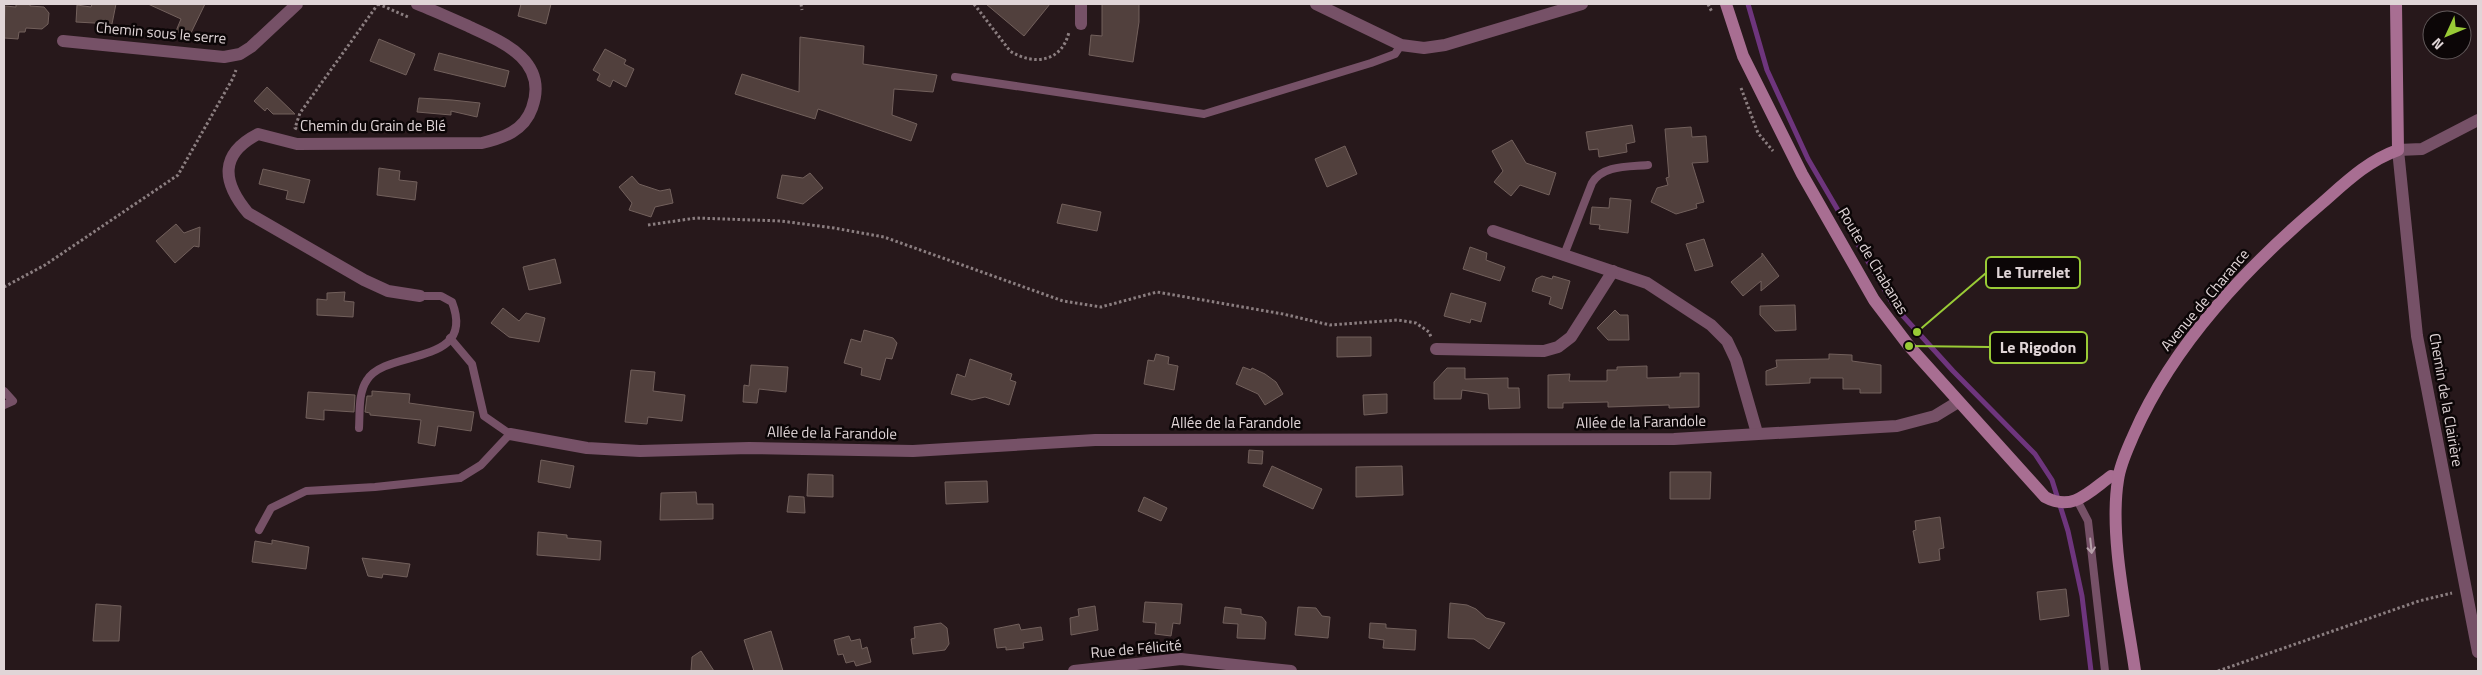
<svg xmlns="http://www.w3.org/2000/svg" width="2482" height="675" viewBox="0 0 2482 675" font-family="'Titillium Web',sans-serif">
	<style>
		.lines { fill: none; stroke-linecap: round; stroke-linejoin: round }
		.stream { stroke: #6e357d; stroke-width: 5 }
		.building { fill: #51403d; stroke: #72605c }
		.path { stroke: #8b7e80; stroke-width: 3; stroke-dasharray: 2.5 2.5; stroke-linecap: butt }
		.lane { stroke: #765167; stroke-width: 8 }
		.street { stroke: #765167; stroke-width: 12 }
		.secondary { stroke: #a86e92; stroke-width: 12 }
		.oneway { stroke: #b6a0aa }
		.labels { text-anchor: middle; stroke-width: 5; stroke-linejoin: round; paint-order: stroke }
		.street-label { font-size: 15px; fill: #e0d5d7; stroke: #0c0607 }
		.leader { fill: none; stroke: #99cb36; stroke-width: 2 }
		.callout-dot { fill: #99cb36; stroke: #0c0607; stroke-width: 2 }
		.callout { fill: #0c0607; stroke: #99cb36; stroke-width: 2 }
		.callout-label { font-size: 16px; text-anchor: middle; font-weight: bold; fill: #e0d5d7 }
	</style>
	<rect width="100%" height="100%" fill="#27181b"/>
	<g class="lines">
		<path class="stream" d="M1748,4L1767,70L1808,159L1894,306L1953,371L2035,454L2052,480L2068,531L2082,596L2091,671"/>
	</g>
	<g class="building">
		<path d="M16,4H30V6L44,7L49,13L48,24L42,29L26,28L25,32H19L18,39L4,38L5,6L16,7Z"/>
		<path d="M92,4H116L112,24L76,22L77,5L91,7Z"/>
		<path d="M148,4H205L189,37L176,31L181,19Z"/>
		<path d="M521,4H551L546,24L518,16Z"/>
		<path d="M986,4H1050L1024,36Z"/>
		<path d="M1102,4H1139V22L1133,62L1089,55L1091,35L1102,36Z"/>
		<path d="M800,37L864,46L863,64L937,75L933,92L894,89L892,115L917,124L911,141L818,109L815,119L735,94L742,74L799,92Z"/>
		<path d="M379,39L415,54L406,75L370,61Z"/>
		<path d="M605,49L626,60L624,64L634,69L626,87L613,80L610,87L597,80L600,74L593,70Z"/>
		<path d="M439,53L509,71L505,87L434,70Z"/>
		<path d="M267,87L295,114H273L267,108L265,111L254,101Z"/>
		<path d="M419,98L452,100L480,103L477,117L451,111V115L417,112Z"/>
		<path d="M1632,125L1635,142L1626,144L1627,152L1599,157L1598,149L1589,150L1586,132Z"/>
		<path d="M1691,127L1692,137L1706,136L1708,162L1692,163L1704,202L1696,204L1697,208L1676,214L1651,202L1657,188L1668,185L1666,178L1669,177L1665,129Z"/>
		<path d="M1512,140L1526,163L1556,173L1549,195L1520,185L1511,196L1494,182L1503,171L1492,151Z"/>
		<path d="M1345,146L1357,174L1327,187L1315,159Z"/>
		<path d="M379,168L400,171L399,180L417,182L415,200L377,195Z"/>
		<path d="M263,169L310,180L304,203L286,199L288,191L259,184Z"/>
		<path d="M810,173L823,188L803,204L777,198L782,175L803,178Z"/>
		<path d="M632,176L639,184L660,191L670,189L673,203L655,207L651,217L629,210L632,203L619,187Z"/>
		<path d="M1610,198L1631,200L1628,233L1599,229L1600,225L1590,224L1592,207L1609,208Z"/>
		<path d="M1062,204L1101,212L1097,231L1057,223Z"/>
		<path d="M176,224L184,233L200,227L199,247L194,246L175,263L156,241Z"/>
		<path d="M1704,239L1713,266L1695,271L1686,244Z"/>
		<path d="M1470,247L1487,253L1486,260L1505,267L1500,281L1463,269Z"/>
		<path d="M1762,253L1779,276L1761,291V281L1743,296L1731,282L1762,256Z"/>
		<path d="M555,259L561,283L529,290L523,267Z"/>
		<path d="M1542,276L1552,279L1553,276L1570,281L1562,309L1549,304L1551,297L1532,291L1536,279Z"/>
		<path d="M345,292L344,301L354,302L353,317L317,315V299L327,300V293Z"/>
		<path d="M1451,293L1486,303L1481,322L1471,319L1470,323L1444,316Z"/>
		<path d="M1795,305L1796,330L1775,331L1760,315V306Z"/>
		<path d="M503,308L519,321L526,313L545,318L539,342L509,337L491,323Z"/>
		<path d="M1615,310L1620,315H1628L1629,340H1608L1597,328Z"/>
		<path d="M864,330L893,338L897,343L892,359L886,358L880,380L861,375L862,368L844,363L851,339L861,342Z"/>
		<path d="M1337,337H1371V356L1337,357Z"/>
		<path d="M1156,354L1169,357L1168,364L1178,366L1174,390L1144,384L1148,360L1154,361Z"/>
		<path d="M1829,354L1852,355V361L1881,365V393H1860V389H1843V378H1810V383L1766,385V371L1777,367L1776,360L1829,359Z"/>
		<path d="M970,359L1012,374L1010,380L1016,382L1009,405L985,397L972,400L951,394L957,374L965,377Z"/>
		<path d="M751,365L788,367L786,392L759,389L757,403L743,402L744,385L749,386Z"/>
		<path d="M1647,366V378L1680,377V373H1699V407L1669,408V405L1608,407V402L1563,403V408H1548V375L1570,374L1569,381H1607V370H1617V367Z"/>
		<path d="M1243,367L1251,370L1252,368L1265,374L1276,382L1283,394L1265,405L1258,394L1236,384Z"/>
		<path d="M1447,368H1465V379L1508,378V388H1519L1520,408L1489,409L1488,394L1462,390L1461,399H1434V382Z"/>
		<path d="M631,370L655,372L653,391L685,395L682,421L648,417L647,424L625,422Z"/>
		<path d="M372,391L410,394L409,403L474,412L471,431L438,426L435,446L418,443L421,420L370,415V413L365,412L367,396H372Z"/>
		<path d="M308,392L355,395L354,412L324,410V420L306,418Z"/>
		<path d="M1387,394V413L1364,415L1363,395Z"/>
		<path d="M1249,450L1263,451L1262,464L1248,463Z"/>
		<path d="M541,460L574,466L570,488L538,482Z"/>
		<path d="M1272,466L1322,489L1313,509L1263,486Z"/>
		<path d="M1402,466L1403,495L1356,497V467Z"/>
		<path d="M1670,472H1711L1710,499H1670Z"/>
		<path d="M808,474L833,475V497L807,496Z"/>
		<path d="M987,481L988,502L946,504L945,482Z"/>
		<path d="M696,492L697,504H713V519L660,520L661,493Z"/>
		<path d="M789,496L804,497L805,513L787,512Z"/>
		<path d="M1144,497L1167,508L1161,521L1138,511Z"/>
		<path d="M1940,517L1944,548L1939,549L1940,560L1919,563L1913,531L1916,530L1915,521Z"/>
		<path d="M538,532L567,535V538L601,541L600,560L537,555Z"/>
		<path d="M272,540L309,547L306,569L252,562L255,541L272,544Z"/>
		<path d="M362,558L410,564L407,577L383,574L382,578L368,576Z"/>
		<path d="M2066,589L2069,616L2040,620L2037,592Z"/>
		<path d="M1145,602L1182,604L1180,624L1173,623L1171,636L1155,634L1156,623L1143,622Z"/>
		<path d="M1450,603L1467,605L1476,609L1486,618L1505,623L1489,649L1474,639L1448,638Z"/>
		<path d="M96,604L121,606L119,641H93Z"/>
		<path d="M1095,606L1098,630L1071,635L1070,618L1079,616L1078,609Z"/>
		<path d="M1225,607L1241,609V614L1262,617L1266,622L1265,639L1237,638L1238,624L1223,623Z"/>
		<path d="M1298,607L1316,608L1322,616L1330,617L1328,638L1295,635Z"/>
		<path d="M941,623L947,628L949,644L945,650L913,654L911,639L915,638L914,627Z"/>
		<path d="M1370,623L1386,624V628L1416,630L1415,650L1383,648L1384,640L1369,638Z"/>
		<path d="M1019,624L1021,630L1041,627L1043,640L1023,643L1024,648L1006,650V647L997,648L994,629Z"/>
		<path d="M771,631L783,671H754L744,640Z"/>
		<path d="M849,636L851,641L860,639L862,649L867,647L871,662L856,666L854,661L846,663L843,654L838,655L834,640Z"/>
		<path d="M701,651L714,671H691L692,657Z"/>
	</g>
	<g class="lines">
		<g class="path">
			<path d="M378,4L408,17"/>
			<path d="M801,4L802,10"/>
			<path d="M974,4L1010,51C1034,66 1062,62 1069,32"/>
			<path d="M1708,4L1712,12"/>
			<path d="M1741,88L1758,133L1773,151"/>
			<path d="M297,129L295,128L300,113L378,4"/>
			<path d="M648,225L696,218L781,221L834,228L884,237L1063,301L1101,307L1157,292L1283,314L1330,325L1398,320L1416,323L1429,332L1431,337"/>
			<path d="M4,287L45,265L178,175L233,78L236,70"/>
			<path d="M2218,671L2419,601L2452,593"/>
		</g>
		<g class="lane">
			<path d="M955,77L1204,114L1371,63L1395,54L1401,45"/>
			<path d="M1564,255L1592,183C1603,165 1628,167 1648,165"/>
			<path d="M4,391L13,401L4,405"/>
			<path d="M359,428C360,413 358,393 367,380C387,348 477,367 452,302L441,296H420"/>
			<path d="M2077,500L2088,521L2105,671"/>
			<path d="M259,530L271,508L306,491L375,487L460,478L481,465L510,434L484,416L472,364L450,338"/>
		</g>
		<g class="street">
			<path d="M417,4C435,11 452,19 470,27C503,42 549,61 532,108C524,131 503,138 482,143L297,144L258,134C219,154 222,182 248,213L364,280L388,291L420,296"/>
			<path d="M1316,4L1401,45L1424,48L1445,45L1582,4"/>
			<path d="M1081,24V4"/>
			<path d="M63,41L224,57L240,54L251,47L297,4"/>
			<path d="M2478,120L2422,149L2398,150L2417,336L2478,652"/>
			<path d="M1493,231L1647,283L1711,325L1727,341L1736,360L1757,433"/>
			<path d="M1436,349L1544,351L1558,347L1571,337L1613,271"/>
			<path d="M510,434L587,448L640,451L749,448L913,451L1095,440L1674,439L1897,426L1935,416L1958,402"/>
			<path d="M1074,671L1181,659L1291,671"/>
		</g>
		<g class="secondary">
			<path d="M1726,4L1743,56L1802,174L1874,300L1909,346L2045,497C2073,512 2089,492 2111,476L2118,478"/>
			<path d="M2135,671C2127,614 2109,536 2118,480C2120,464 2128,448 2134,434C2174,343 2247,267 2321,204C2345,183 2367,161 2398,150L2396,4"/>
		</g>
	</g>
	<defs><path id="oneway-shaft" d="M-6 0H5M1.5-3L5.5 0L1.5 3" fill="none" stroke-width="1.6" stroke-linecap="round" stroke-linejoin="round" transform="scale(1.25)"/></defs>
	<use class="oneway" href="#oneway-shaft" transform="translate(2091 546) rotate(84)"/>
	<g class="labels">
		<g class="street-label">
			<text transform="translate(161 33) rotate(5)" y="5">Chemin sous le serre</text>
			<text x="373" y="131">Chemin du Grain de Blé</text>
			<text transform="translate(1873 261) rotate(59)" y="5">Route de Chabanas</text>
			<text transform="translate(2205 300) rotate(-50)" y="5">Avenue de Charance</text>
			<text transform="translate(2446 400) rotate(80)" y="5">Chemin de la Clairière</text>
			<text transform="translate(1641 422) rotate(-1)" y="5">Allée de la Farandole</text>
			<text x="1236" y="428">Allée de la Farandole</text>
			<text transform="translate(832 433) rotate(1)" y="5">Allée de la Farandole</text>
			<text transform="translate(1136 649) rotate(-5)" y="5">Rue de Félicité</text>
		</g>
	</g>
	<path class="leader" d="M1917 332L1986 273M1909 346L1990 347"/>
	<g class="callout-dot">
		<circle cx="1917" cy="332" r="5"/>
		<circle cx="1909" cy="346" r="5"/>
	</g>
	<g class="callout">
		<rect x="1986" y="257" width="94" height="31" rx="5"/>
		<rect x="1990" y="332" width="97" height="31" rx="5"/>
	</g>
	<g class="callout-label">
		<text x="2033" y="278">Le Turrelet</text>
		<text x="2038" y="353">Le Rigodon</text>
	</g>
	<rect width="2482" height="675" fill="none" stroke="#e0d5d7" stroke-width="10"/>
	<g transform="translate(2447 35) rotate(226)"><circle r="24" fill="#0c0607" stroke="#61595a"/>
	<path d="M0-4L9 19L0 12L-9 19Z" fill="#99cb36"/>
	<text y="-8" font-size="14" font-weight="bold" text-anchor="middle" fill="#e0d5d7">N</text>
	</g>
</svg>
